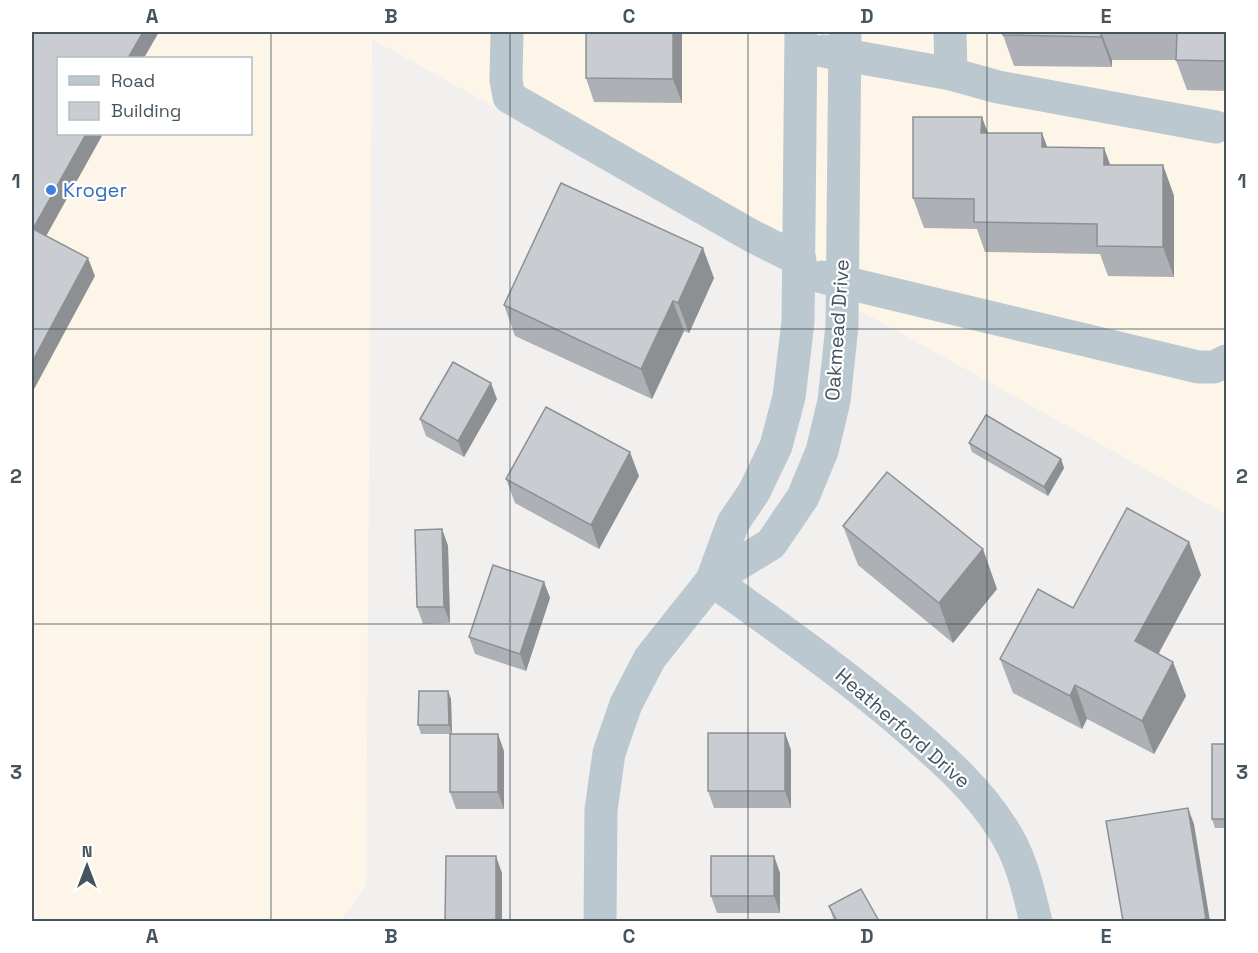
<svg xmlns="http://www.w3.org/2000/svg" width="1258" height="953" viewBox="0 0 1258 953" font-family="'Space Grotesk',sans-serif">
	<style>
		.commercial { fill: #fdf6e8; fill-rule: evenodd }
		.lines { fill: none; stroke-linecap: round; stroke-linejoin: round }
		.minor { stroke: #bcc8cf; stroke-width: 33 }
		.wall { fill: #adb0b5 }
		.shaded-wall { fill: #8d9093 }
		.building { fill: #c9cdd2; stroke: #8d9093; stroke-width: 1.5 }
		.grid { fill: none; stroke: #46545e; stroke-width: 1.5; stroke-opacity: 0.55 }
		.shop-dot { fill: #3f7fe0; stroke: #fff; stroke-width: 2 }
		.labels { text-anchor: middle; stroke-width: 4.5; stroke-linejoin: round; paint-order: stroke }
		.shop-label { font-size: 20px; fill: #366cbe; stroke: #fff; text-anchor: start }
		.street-label { font-size: 20px; fill: #46545e; stroke: #fff }
		.neatline { fill: none; stroke: #46545e; stroke-width: 2 }
		.grid-label { font-size: 20px; text-anchor: middle; font-weight: bold; fill: #46545e }
	</style>
	<rect width="100%" height="100%" fill="#f2efef"/>
	<path class="commercial" d="M32,32H1226V514L372,39L366,886L340,921H32ZM58,58H250V134H58Z"/>
	<g class="lines">
		<g class="minor">
			<path d="M507,32L506,80L509,97L752,236L800,260"/>
			<path d="M950,32L951,74"/>
			<path d="M823,51L951,74L998,87L1216,127"/>
			<path d="M822,277L1198,367H1214L1226,361"/>
			<path d="M712,580L771,544L803,497L822,451L834,401L842,326L845,32"/>
			<path d="M712,580C780,629 849,677 912,732C945,761 978,790 1002,828C1021,856 1028,889 1036,922"/>
			<path d="M600,922L601,810L609,753L626,704L650,658L712,580L733,523L754,492L776,446L789,397L798,322L801,32"/>
		</g>
	</g>
	<g class="wall">
		<path d="M682,32V103L594,102L586,78Z"/>
		<path d="M1003,32H1227V91L1187,90L1176,60H1112V67L1014,66L1003,35Z"/>
		<path d="M988,133H1042L1047,147L1104,148L1110,165H1163L1174,196V277L1108,276L1100,254L985,252L977,229L924,228L913,198Z"/>
		<path d="M714,278L689,333L684,331L652,399L515,336L504,305Z"/>
		<path d="M497,399L464,457L426,436L420,419Z"/>
		<path d="M969,443L1061,459L1064,468L1048,496L972,452Z"/>
		<path d="M639,476L599,549L515,503L506,479Z"/>
		<path d="M843,526L997,589L953,643L858,565Z"/>
		<path d="M442,529L448,546L450,623L423,624L417,607Z"/>
		<path d="M1189,542L1201,575L1158,654L1186,696L1154,754L1087,719L1082,729L1013,693L1000,659L1073,608Z"/>
		<path d="M544,582L550,598L526,671L475,654L469,637Z"/>
		<path d="M448,691L451,699L452,734H421L418,725Z"/>
		<path d="M785,733L791,750V808H714L708,791Z"/>
		<path d="M1227,744V828H1215L1212,819Z"/>
		<path d="M504,751V809H456L450,792Z"/>
		<path d="M774,856L780,873V913H717L711,896Z"/>
		<path d="M829,906L879,921H834Z"/>
	</g>
	<g class="shaded-wall">
		<path d="M143,32H159L144,58H128Z"/>
		<path d="M673,32H682V103L673,79Z"/>
		<path d="M1101,32L1112,60V67L1101,37Z"/>
		<path d="M982,117L993,147L981,133Z"/>
		<path d="M1042,133L1053,163L1042,147Z"/>
		<path d="M86,134H103L40,247L33,229Z"/>
		<path d="M1104,148L1115,178L1104,165Z"/>
		<path d="M1163,165L1174,196V277L1163,247Z"/>
		<path d="M703,248L714,278L689,333L678,303Z"/>
		<path d="M88,258L95,276L32,393V362Z"/>
		<path d="M673,301L684,331L652,399L641,369Z"/>
		<path d="M491,383L497,399L464,457L458,441Z"/>
		<path d="M630,452L639,476L599,549L591,525Z"/>
		<path d="M1061,459L1064,468L1048,496L1044,487Z"/>
		<path d="M442,529L448,546L450,623L444,607Z"/>
		<path d="M1189,542L1201,575L1147,675L1135,641Z"/>
		<path d="M983,549L997,589L953,643L939,603Z"/>
		<path d="M544,582L550,598L526,671L520,654Z"/>
		<path d="M1173,662L1186,696L1154,754L1142,721Z"/>
		<path d="M1075,685L1087,719L1082,729L1070,696Z"/>
		<path d="M448,691L451,699L452,734L449,725Z"/>
		<path d="M785,733L791,750V808L785,791Z"/>
		<path d="M498,734L504,751V809L498,792Z"/>
		<path d="M1188,808L1194,824L1210,921H1207L1206,919Z"/>
		<path d="M496,856L502,873V921H496Z"/>
		<path d="M774,856L780,873V913L774,896Z"/>
	</g>
	<g class="building">
		<path d="M32,32H143L128,58H58V134H86L33,229L88,258L32,362Z"/>
		<path d="M586,32H673V79L586,78Z"/>
		<path d="M1003,32H1101V37L1003,35Z"/>
		<path d="M1177,32H1227V61L1176,60Z"/>
		<path d="M913,117H982L981,133H1042V147L1104,148V165H1163V247L1097,246V224L974,222V199L913,198Z"/>
		<path d="M561,183L703,248L678,303L673,301L641,369L504,305Z"/>
		<path d="M453,362L491,383L458,441L420,419Z"/>
		<path d="M546,407L630,452L591,525L506,479Z"/>
		<path d="M986,415L1061,459L1044,487L969,443Z"/>
		<path d="M887,472L983,549L939,603L843,526Z"/>
		<path d="M1127,508L1189,542L1135,641L1173,662L1142,721L1075,685L1070,696L1000,659L1038,589L1073,608Z"/>
		<path d="M442,529L444,607H417L415,530Z"/>
		<path d="M493,565L544,582L520,654L469,637Z"/>
		<path d="M419,691H448L449,725H418Z"/>
		<rect x="708" y="733" width="77" height="58"/>
		<rect x="450" y="734" width="48" height="58"/>
		<rect x="1212" y="744" width="15" height="75"/>
		<path d="M1188,808L1206,919L1192,921H1123L1106,821Z"/>
		<path d="M446,856H496V921H445Z"/>
		<rect x="711" y="856" width="63" height="40"/>
		<path d="M861,889L879,921H837L829,906Z"/>
	</g>
	<path class="grid" d="M271,32V922M510,32V922M748,32V922M987,32V922M32,329H1226M32,624H1226"/>
	<circle class="shop-dot" cx="51" cy="190" r="6"/>
	<g class="labels">
		<g class="shop-label">
			<text x="63" y="197">Kroger</text>
		</g>
		<g class="street-label">
			<text transform="translate(837 330) rotate(-86)" y="7">Oakmead Drive</text>
			<text transform="translate(903 728) rotate(41)" y="7">Heatherford Drive</text>
		</g>
	</g>
	<rect width="1258" height="953" fill="none" stroke="#ffffff" stroke-width="66"/>
	<rect x="57" y="57" width="195" height="78" fill="#ffffff" stroke="#b5bbbf" stroke-width="1.5"/>
	<rect x="69" y="76" width="30" height="9" fill="#bcc8cf" stroke="#b5bbbf" stroke-width="1.5"/>
	<text x="111" y="87" font-size="18" fill="#46545e">Road</text>
	<rect x="69" y="102" width="30" height="18" fill="#c9cdd2" stroke="#b5bbbf" stroke-width="1.5"/>
	<text x="111" y="117" font-size="18" fill="#46545e">Building</text>
	<g transform="translate(87 866)" stroke="#ffffff" stroke-width="4.5" paint-order="stroke">
	<path d="M0-4.5L10 22L0 15L-10 22Z" fill="#46545e"/>
	<text y="-9" font-size="16" font-weight="bold" text-anchor="middle" fill="#46545e">N</text>
	</g>
	<rect x="33" y="33" width="1192" height="887" class="neatline"/>
	<g class="grid-label">
		<text x="152" y="23">A</text>
		<text x="391" y="23">B</text>
		<text x="629" y="23">C</text>
		<text x="867" y="23">D</text>
		<text x="1106" y="23">E</text>
		<text x="16" y="188">1</text>
		<text x="1242" y="188">1</text>
		<text x="16" y="483">2</text>
		<text x="1242" y="483">2</text>
		<text x="16" y="779">3</text>
		<text x="1242" y="779">3</text>
		<text x="152" y="943">A</text>
		<text x="391" y="943">B</text>
		<text x="629" y="943">C</text>
		<text x="867" y="943">D</text>
		<text x="1106" y="943">E</text>
	</g>
</svg>
